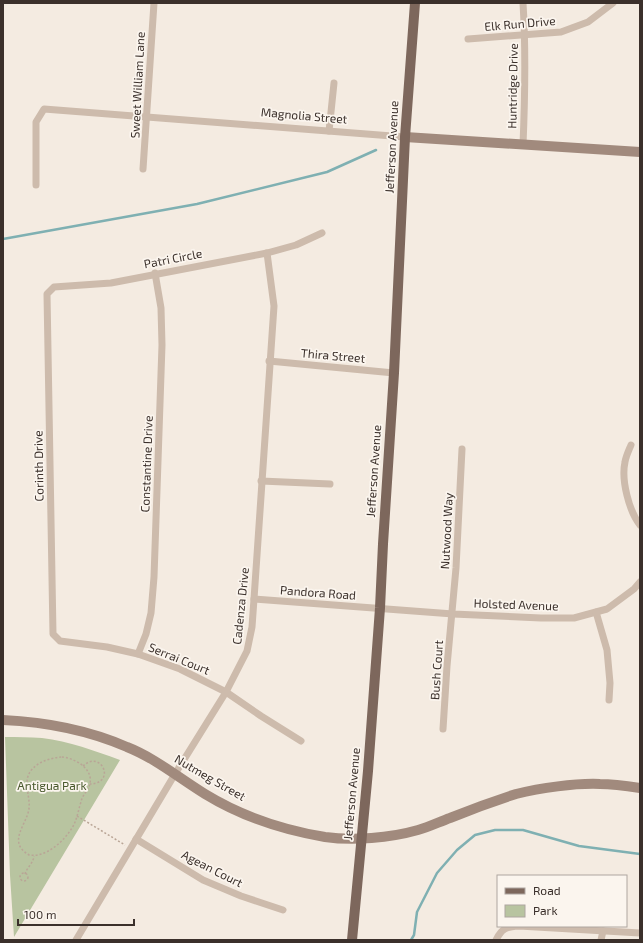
<svg xmlns="http://www.w3.org/2000/svg" width="643" height="943" viewBox="0 0 643 943" font-family="'Exo 2',sans-serif">
	<style>
		.green { fill: #b8c4a0 }
		.lines { fill: none; stroke-linecap: round; stroke-linejoin: round }
		.stream { stroke: #7fb0b2; stroke-width: 2.5 }
		.path { stroke: #b9a596; stroke-width: 1.5; stroke-dasharray: 2 2; stroke-linecap: butt }
		.street { stroke: #cdbbac; stroke-width: 7 }
		.secondary { stroke: #a18a7d; stroke-width: 10 }
		.primary { stroke: #7d675c; stroke-width: 10 }
		.labels { text-anchor: middle; stroke-width: 3.5; stroke-linejoin: round; paint-order: stroke }
		.street-label { font-size: 12px; fill: #3b302b; stroke: #fbf5ee }
		.park-label { font-size: 12px; fill: #4a5a2e; stroke: #fbf5ee }
	</style>
	<rect width="100%" height="100%" fill="#f4ebe1"/>
	<path class="green" d="M5,737C17,737 30,737 42,738C69,741 95,751 120,760L14,937L10,875Z"/>
	<g class="lines">
		<g class="stream">
			<path d="M3,239L197,204L327,172L376,150"/>
			<path d="M411,940L414,935L417,912L437,873L457,850L475,835L495,830H523L579,846L640,854"/>
		</g>
		<g class="path">
			<path d="M62,757C74,758 93,768 90,783C89,790 82,795 81,802C78,811 77,820 72,828C64,841 46,858 29,855C7,842 26,826 29,809C30,800 27,793 27,784C26,766 46,758 62,757Z"/>
			<path d="M83,766C101,749 117,783 90,784"/>
			<path d="M77,816L125,845"/>
			<circle cx="24" cy="877" r="4"/>
			<path d="M25,874C27,867 33,864 34,856"/>
		</g>
		<g class="street">
			<path d="M523,3C526,50 525,97 523,145"/>
			<path d="M468,39L561,32L588,22L613,3"/>
			<path d="M329,131L334,83"/>
			<path d="M143,169L154,3"/>
			<path d="M36,185V122L44,109L405,137"/>
			<path d="M269,361L394,373"/>
			<path d="M631,445C629,450 626,456 625,462C621,480 629,511 640,525"/>
			<path d="M261,481L330,484"/>
			<path d="M254,599L453,614L541,618H574L607,609L634,589L640,582"/>
			<path d="M596,612L607,650L610,683L609,700"/>
			<path d="M138,654L146,634L151,613L154,577L162,345L161,308L155,273"/>
			<path d="M443,729L447,666L456,568L462,449"/>
			<path d="M301,741L261,716L226,692L180,669L138,654L107,647L60,641L53,634L47,294L54,287L111,283L267,253L296,245L322,233"/>
			<path d="M136,839L203,880L241,896L283,910"/>
			<path d="M76,940L175,774L226,692L247,651L252,627L254,599L274,306L267,253"/>
			<path d="M496,940C502,928 506,927 519,926L640,933"/>
			<path d="M601,940L603,931"/>
		</g>
		<g class="secondary">
			<path d="M405,137L640,152"/>
			<path d="M3,720C46,722 88,730 127,747C155,758 179,778 205,794C241,816 283,830 325,837C353,841 390,838 418,830C429,827 439,822 450,818C472,809 494,801 516,794C540,788 575,783 600,784C613,784 627,786 640,788"/>
		</g>
		<path class="primary" d="M352,940L368,771L380,608L383,544L394,373L405,137L415,3"/>
	</g>
	<g class="labels">
		<g class="street-label">
			<text transform="translate(520 24) rotate(-5)" y="4">Elk Run Drive</text>
			<text transform="translate(138 85) rotate(-87)" y="4">Sweet William Lane</text>
			<text transform="translate(513 86) rotate(-89)" y="4">Huntridge Drive</text>
			<text transform="translate(304 116) rotate(5)" y="4">Magnolia Street</text>
			<text transform="translate(392 147) rotate(-87)" y="4">Jefferson Avenue</text>
			<text transform="translate(173 259) rotate(-11)" y="4">Patri Circle</text>
			<text transform="translate(333 356) rotate(5)" y="4">Thira Street</text>
			<text transform="translate(147 464) rotate(-88)" y="4">Constantine Drive</text>
			<text transform="translate(39 466) rotate(-91)" y="4">Corinth Drive</text>
			<text transform="translate(374 471) rotate(-86)" y="4">Jefferson Avenue</text>
			<text transform="translate(447 531) rotate(-87)" y="4">Nutwood Way</text>
			<text transform="translate(318 593) rotate(4)" y="4">Pandora Road</text>
			<text transform="translate(516 605) rotate(2)" y="4">Holsted Avenue</text>
			<text transform="translate(241 606) rotate(-84)" y="4">Cadenza Drive</text>
			<text transform="translate(179 659) rotate(22)" y="4">Serrai Court</text>
			<text transform="translate(437 670) rotate(-86)" y="4">Bush Court</text>
			<text transform="translate(210 778) rotate(30)" y="4">Nutmeg Street</text>
			<text transform="translate(352 794) rotate(-85)" y="4">Jefferson Avenue</text>
			<text transform="translate(212 869) rotate(27)" y="4">Agean Court</text>
		</g>
		<g class="park-label">
			<text x="52" y="790">Antigua Park</text>
		</g>
	</g>
	<rect width="643" height="943" fill="none" stroke="#3b302b" stroke-width="8"/>
	<rect x="497" y="875" width="130" height="52" fill="#fbf5ee" stroke="#aea6a0"/>
	<rect x="505" y="888" width="20" height="6" fill="#7d675c" stroke="#aea6a0"/>
	<text x="533" y="895" font-size="12" fill="#3b302b">Road</text>
	<rect x="505" y="905" width="20" height="12" fill="#b8c4a0" stroke="#aea6a0"/>
	<text x="533" y="915" font-size="12" fill="#3b302b">Park</text>
	<path d="M18 919v6h116v-6" fill="none" stroke="#3b302b" stroke-width="2"/>
	<text x="24" y="919" font-size="12" fill="#3b302b" stroke="#fbf5ee" stroke-width="3" paint-order="stroke">100 m</text>
</svg>
